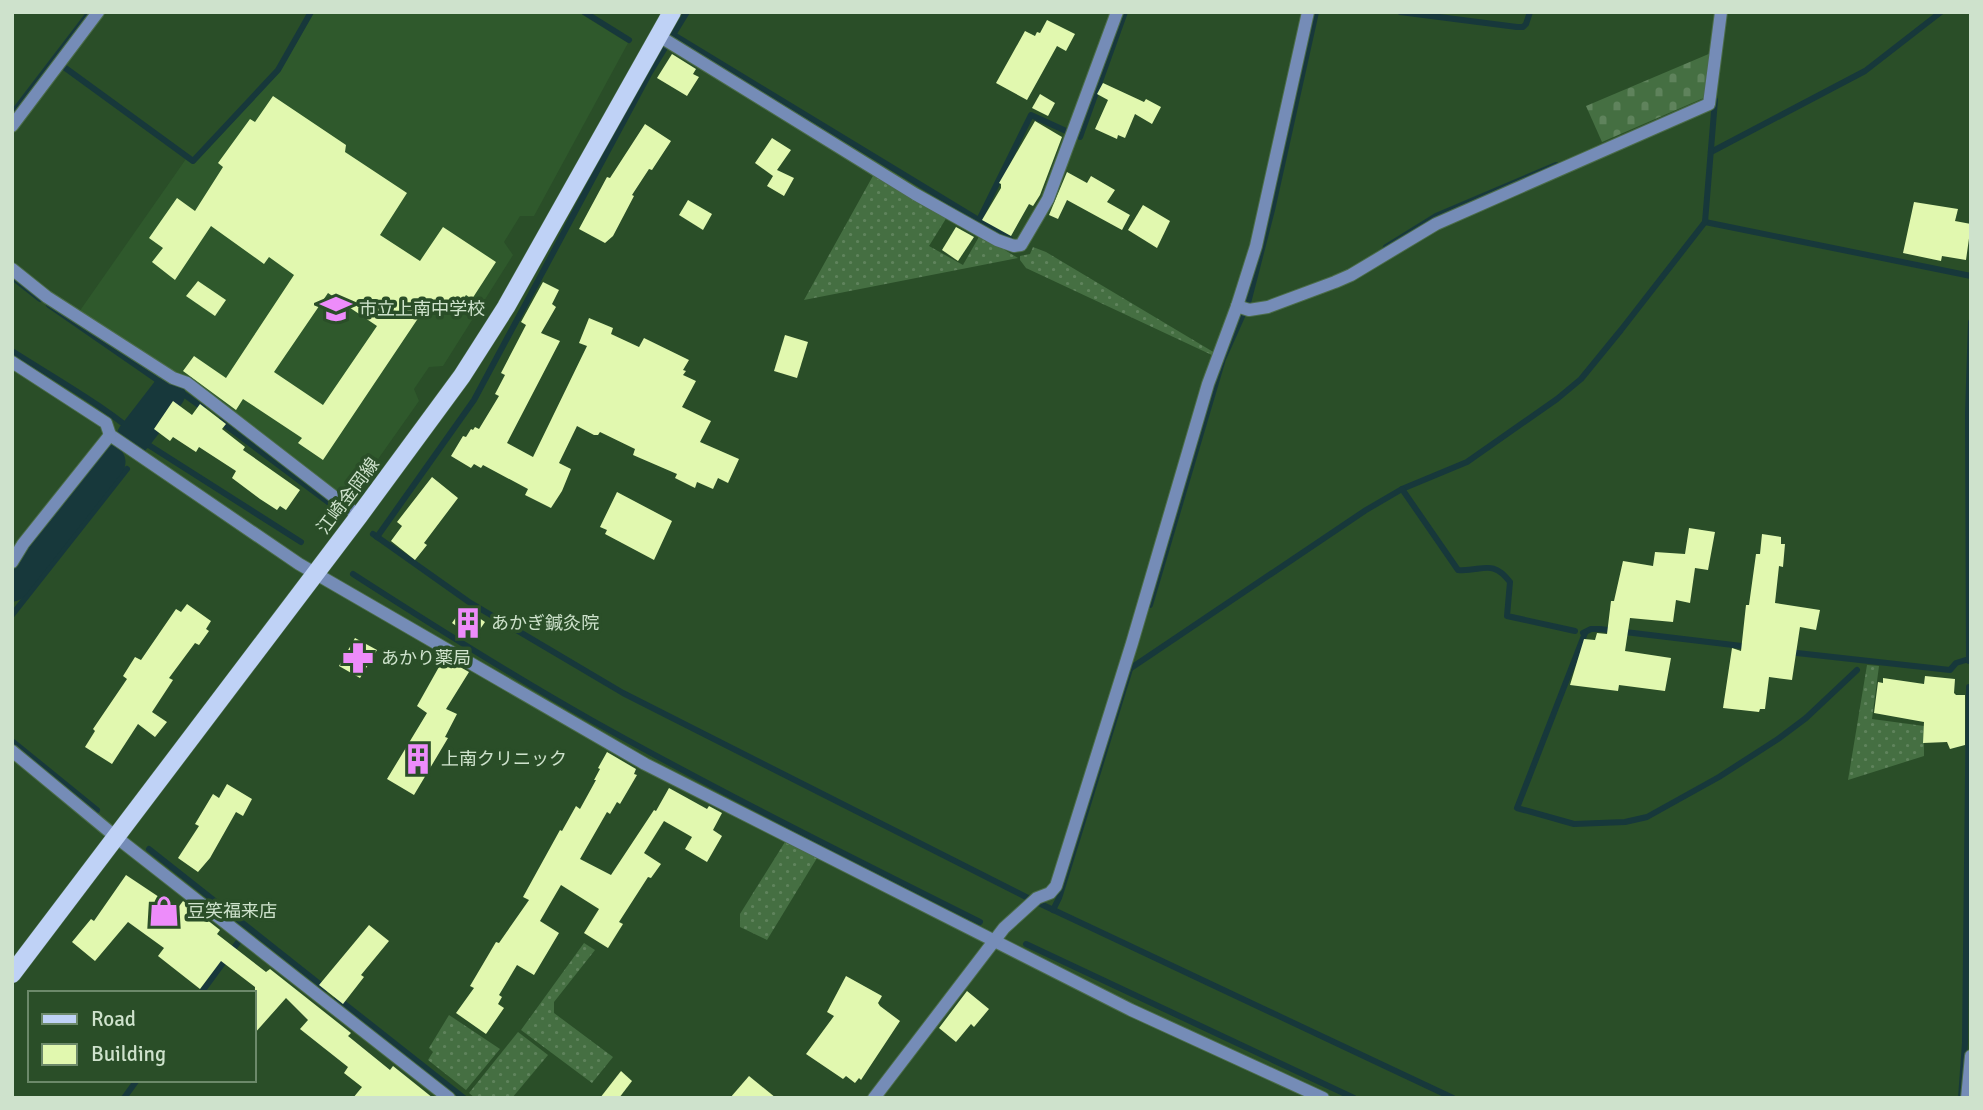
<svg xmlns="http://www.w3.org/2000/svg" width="1983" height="1110" viewBox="0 0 1983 1110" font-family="Signika,'Noto Sans JP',sans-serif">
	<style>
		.built { fill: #2f592c }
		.grass { fill: url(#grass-dots) }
		.cemetery { fill: url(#cemetery-stones) }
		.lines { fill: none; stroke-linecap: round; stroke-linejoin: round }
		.stream { stroke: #17383b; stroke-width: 6 }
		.river { stroke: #17383b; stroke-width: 35 }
		.building { fill: #e1f8af; fill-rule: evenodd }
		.minor-casing { stroke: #4b6c49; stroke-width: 14 }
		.major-casing { stroke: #4b6c49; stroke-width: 19 }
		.minor { stroke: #758cb7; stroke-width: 12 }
		.major { stroke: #bfd2f6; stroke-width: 18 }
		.labels { text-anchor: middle; stroke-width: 7; stroke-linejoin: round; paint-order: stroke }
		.poi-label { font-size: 18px; fill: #cee2cc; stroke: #2a4e28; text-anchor: start }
		.street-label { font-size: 18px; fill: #cee2cc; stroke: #2a4e28 }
	</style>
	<defs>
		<pattern id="grass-dots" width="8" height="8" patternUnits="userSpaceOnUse" patternTransform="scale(1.75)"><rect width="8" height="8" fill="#456f42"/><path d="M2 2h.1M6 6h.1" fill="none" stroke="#5f835c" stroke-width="1.8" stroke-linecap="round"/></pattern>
		<pattern id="cemetery-stones" width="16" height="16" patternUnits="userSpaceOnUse" patternTransform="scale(1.75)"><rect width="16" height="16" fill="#456f42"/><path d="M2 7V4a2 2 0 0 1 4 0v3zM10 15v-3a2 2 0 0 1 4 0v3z" fill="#5f835c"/></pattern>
	</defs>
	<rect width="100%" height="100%" fill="#2a4e28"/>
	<path class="built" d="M314,12H578L628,43L534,216H520L504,242L513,255L443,366L429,367L414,389L419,401L371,469L362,468L341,497L188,379L79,312L186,159L194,164L280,71Z"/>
	<g class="grass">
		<path d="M874,174L947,217L929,246L963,265L980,235L1018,258L804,300Z"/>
		<path d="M1033,247L1046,252L1215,353L1214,356L1026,268L1020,260V256L1030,254Z"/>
		<path d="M1867,665L1879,666L1872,719L1924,726V756L1848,780Z"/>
		<path d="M785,842L817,858L767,940L740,927V914Z"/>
		<path d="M584,943L595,950L554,1002V1013L613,1057L592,1083L521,1030Z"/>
		<path d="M449,1015L500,1049L466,1090L428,1060L433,1052L429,1048Z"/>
		<path d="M518,1032L548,1055L512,1098H475L469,1093Z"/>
	</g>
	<path class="cemetery" d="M1711,53L1706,97L1602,142L1586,106Z"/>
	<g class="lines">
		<g class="stream">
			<path d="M584,12L629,40"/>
			<path d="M1400,12L1517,27H1523L1526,24L1530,12"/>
			<path d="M674,35L1010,239"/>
			<path d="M64,67L193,161L278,70L311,12"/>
			<path d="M12,114L90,12"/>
			<path d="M1080,137L1125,12"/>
			<path d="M1711,152L1865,71L1941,12"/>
			<path d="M979,220L1031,115L1066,131"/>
			<path d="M1705,222L1971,276"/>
			<path d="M1386,247L1436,216L1556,165"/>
			<path d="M12,277L40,299"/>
			<path d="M49,305L156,379L168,393L185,395L203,408"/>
			<path d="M12,351C54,378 112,410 147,444L301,542"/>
			<path d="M220,421L336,508"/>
			<path d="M1402,489L1467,462L1557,399L1581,379L1621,330L1705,222L1715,100"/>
			<path d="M373,534L469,602L623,693L1028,898L1453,1098"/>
			<path d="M377,537L474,400L649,74L687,12"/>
			<path d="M353,574C432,625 511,675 593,721C720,792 850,857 980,922"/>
			<path d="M1150,605L1223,359L1248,303L1272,210L1316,12"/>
			<path d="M12,615L127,469"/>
			<path d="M1583,633L1591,629H1600L1750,647"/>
			<path d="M1585,633L1517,808L1574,824L1625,822L1647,817L1719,777L1778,739L1806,718L1857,670"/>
			<path d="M1788,652L1950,670L1956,663L1969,659"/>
			<path d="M1969,661L1968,413L1971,322"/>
			<path d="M1131,668L1366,510L1402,489L1458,570C1482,572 1492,558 1510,582L1507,616L1575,631"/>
			<path d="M12,741L97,810"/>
			<path d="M149,849L326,989"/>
			<path d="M1053,910L1059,898L1130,669"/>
			<path d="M1026,944L1354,1098"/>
			<path d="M201,993L239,941"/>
			<path d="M337,998L464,1098"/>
			<path d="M124,1098L137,1080"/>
			<path d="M1961,1098L1965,1043L1969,687"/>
		</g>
		<g class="river">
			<path d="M134,437L168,393"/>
			<path d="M12,584L108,462"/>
		</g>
	</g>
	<g class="building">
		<path d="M1047,20L1075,34L1066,51L1057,46L1027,100L996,83L1025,31L1035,36L1037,32L1040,33Z"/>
		<path d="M672,54L696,69L693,74L699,77L687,96L657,78Z"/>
		<path d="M1103,83L1144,102L1146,99L1161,107L1152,124L1135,114L1125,138L1118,135L1117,139L1095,129L1108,100L1097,94Z"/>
		<path d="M1040,94L1055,103L1048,116L1032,108Z"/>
		<path d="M273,96L346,145L345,152L407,193L380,235L420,261L443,227L496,262L472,299L466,295L453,314L431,299L323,460L298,443L302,438L243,399L236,410L183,371L194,356L226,378L294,275L269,257L264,264L211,226L175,280L152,262L163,248L149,238L177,198L195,211L223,167L218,163L250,119L255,122ZM328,293L377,326L323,405L274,372Z"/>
		<path d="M1035,121L1062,137L1040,195L1033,206L1029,204L1011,236L982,220L1001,188V184L999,183Z"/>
		<path d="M645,124L671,141L652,170L649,169L632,195L634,196L613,236L605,243L579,229L607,177L610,178Z"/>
		<path d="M772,138L791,150L777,170L794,178L784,196L767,186L773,176L755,163Z"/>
		<path d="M1067,172L1087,183L1091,176L1115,190L1107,202L1130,215L1122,230L1067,200L1058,219L1049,215Z"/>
		<path d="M688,200L712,214L703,230L679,215Z"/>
		<path d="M1914,202L1958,209L1955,221L1971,224L1966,260L1942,256L1941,261L1903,253Z"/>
		<path d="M1143,205L1170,221L1157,248L1128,230Z"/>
		<path d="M956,227L974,237L958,261L942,250Z"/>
		<path d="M198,281L226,300L215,316L186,296Z"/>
		<path d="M543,282L559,290L552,304L556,307L541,333L560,341L507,443L533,457L587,346L579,343L589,318L613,328L611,334L639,347L644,338L689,360L683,370L686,371L683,375L696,381L682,407L711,421L700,442L739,459L728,483L718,478L713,489L697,482L695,488L675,478L677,474L633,455L635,449L600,432L598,435H594L577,426L559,463L571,469L562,491L551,508L525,495L528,489L483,465L481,468L474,464L471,468L451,456L463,436L466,437L471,429L473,430L475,427L479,429L499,396L495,394L505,375L501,373L526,325L521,322Z"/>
		<path d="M785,335L808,342L797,378L774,371Z"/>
		<path d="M173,401L192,415L200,404L226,424L222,429L245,447L243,450L300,490L286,510L280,506L277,510L260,499L232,478L236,471L199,447L196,452L173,437L170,441L154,429Z"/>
		<path d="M432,477L458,498L424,543L427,545L415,560L391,541L402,526L397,522Z"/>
		<path d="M617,492L672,521L654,560L605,534L607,530L600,527Z"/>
		<path d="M1689,528L1715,532L1708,570L1695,568L1690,603L1676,600L1673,622L1630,618L1625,651L1671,658L1665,691L1619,685L1618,691L1570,685L1584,639L1595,640L1597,633L1607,634L1611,601H1614L1623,561L1653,566L1655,552L1685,554Z"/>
		<path d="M1762,534L1781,537V544H1785L1783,567L1779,566L1775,603L1820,610L1816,630L1800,627L1792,680L1769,677L1765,709H1760L1759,712L1723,708L1732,648L1741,651L1746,605H1749L1756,554H1760Z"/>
		<path d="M187,604L211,621L206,629L209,631L199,645L195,643L169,678L173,680L152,712L167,722L155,737L138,724L112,764L85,747L95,731L93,729L127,679L123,676L135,657L141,660L176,609L181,612Z"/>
		<path d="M463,607L485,622L474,638L452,623Z"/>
		<path d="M355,638L377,650L360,678L339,666Z"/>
		<path d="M444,658L469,672L446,709L457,714L445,737L448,738L414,795L387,779L427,713L417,706Z"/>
		<path d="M1925,676L1955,679L1954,693L1956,695H1965V745L1950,749L1947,742L1923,743L1924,722L1874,713L1878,682L1883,683V678L1924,684Z"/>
		<path d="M607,752L636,769L634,774L637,775L620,804L617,802L610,814L607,812L580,859L611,875L654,810L656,811L669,788L707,809L709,806L722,813L713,830L722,836L707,862L685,849L692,837L664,821L644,853L661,864L651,878L648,877L619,922L623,924L608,948L584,933L599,909L561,885L540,921L559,933L534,975L517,965L499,995L502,997L498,1004L504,1008L486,1034L456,1013L474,988L470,986L496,942L499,943L529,900L523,897L560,830L562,831L576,806L580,809L596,780H594L600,769L598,768Z"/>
		<path d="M227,784L252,799L243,816L236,812L210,858L198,872L178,858L199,826L195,824L213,794L219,798Z"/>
		<path d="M126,875L177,909L183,901L220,930L217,934L266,972L270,969L351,1033L348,1036L390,1070L393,1066L433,1098H353L362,1087L344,1073L348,1067L300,1029L308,1020L286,998L254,1034L255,987L221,961L200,989L158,956L164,948L128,922L95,961L72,942L91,919L94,921Z"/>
		<path d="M369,925L389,941L361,975L364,977L343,1004L319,985Z"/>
		<path d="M846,976L882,996L878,1003L880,1006L900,1021L861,1080L859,1078L855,1083L846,1076L843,1079L806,1054L834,1016L827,1012Z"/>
		<path d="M967,991L989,1009L974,1027L971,1024L956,1042L939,1028Z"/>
		<path d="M621,1071L632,1081L619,1098H600Z"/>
		<path d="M749,1076L776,1098H730Z"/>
	</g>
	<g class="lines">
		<defs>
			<g id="minor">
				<path d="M659,36L915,194L997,240L1014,246L1021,245L1048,199L1117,12"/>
				<path d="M12,126L98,12"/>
				<path d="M12,269L47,297L173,378L187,383L359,516"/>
				<path d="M1237,306L1249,310L1268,307L1335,282L1351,275L1436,224L1709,104L1721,12"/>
				<path d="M12,362L106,423L110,435L299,564L645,764L1131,1010L1323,1098"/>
				<path d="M12,562L23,544L110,435"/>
				<path d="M12,751L116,837L449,1098"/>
				<path d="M874,1098L1004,928L1037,898L1050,893L1056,886L1132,643L1208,384L1237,306L1256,246L1308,12"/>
				<path d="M1967,1098L1971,1056"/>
			</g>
			<path id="major" d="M12,974L359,516L462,376L506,307L672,12"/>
		</defs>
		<use href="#minor" class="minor-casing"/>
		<use href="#major" class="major-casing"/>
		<use href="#minor" class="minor"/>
		<use href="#major" class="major"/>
	</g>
	<defs>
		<symbol id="school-bare" viewBox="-9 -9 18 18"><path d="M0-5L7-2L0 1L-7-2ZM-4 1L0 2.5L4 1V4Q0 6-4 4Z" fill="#ed8cfa" stroke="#2a4e28" stroke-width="2.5" paint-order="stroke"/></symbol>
		<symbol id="building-bare" viewBox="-9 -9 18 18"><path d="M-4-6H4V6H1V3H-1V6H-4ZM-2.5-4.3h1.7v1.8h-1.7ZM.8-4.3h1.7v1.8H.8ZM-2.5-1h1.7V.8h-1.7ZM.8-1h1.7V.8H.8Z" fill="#ed8cfa" stroke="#2a4e28" stroke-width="2.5" paint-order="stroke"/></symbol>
		<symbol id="pharmacy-bare" viewBox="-9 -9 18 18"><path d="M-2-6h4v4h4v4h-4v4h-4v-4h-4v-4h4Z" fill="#ed8cfa" stroke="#2a4e28" stroke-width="2.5" paint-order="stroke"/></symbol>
		<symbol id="shop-bare" viewBox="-9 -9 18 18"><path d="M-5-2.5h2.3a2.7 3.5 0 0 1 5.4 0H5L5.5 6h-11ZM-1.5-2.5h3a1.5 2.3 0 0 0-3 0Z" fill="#ed8cfa" stroke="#2a4e28" stroke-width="2.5" paint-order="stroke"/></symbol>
	</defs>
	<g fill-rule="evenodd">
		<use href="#school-bare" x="314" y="287" width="44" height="44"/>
		<use href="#building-bare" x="446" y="601" width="44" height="44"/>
		<use href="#pharmacy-bare" x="336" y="636" width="44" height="44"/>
		<use href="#building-bare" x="396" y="737" width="44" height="44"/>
		<use href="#shop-bare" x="142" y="889" width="44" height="44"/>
	</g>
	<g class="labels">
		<g class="poi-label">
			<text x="359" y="315">市立上南中学校</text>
			<text x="491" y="629">あかぎ鍼灸院</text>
			<text x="381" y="664">あかり薬局</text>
			<text x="441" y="765">上南クリニック</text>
			<text x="187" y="917">豆笑福来店</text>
		</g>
		<g class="street-label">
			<text transform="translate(348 496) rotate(-53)" y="6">江崎金岡線</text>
		</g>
	</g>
	<rect width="1983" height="1110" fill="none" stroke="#cee2cc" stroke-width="28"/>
	<rect x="28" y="991" width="228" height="91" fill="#2a4e28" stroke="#6c896a" stroke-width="2"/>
	<rect x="42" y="1014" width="35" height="10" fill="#bfd2f6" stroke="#6c896a" stroke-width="2"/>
	<text x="91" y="1026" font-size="21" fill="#cee2cc">Road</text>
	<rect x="42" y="1044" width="35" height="21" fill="#e1f8af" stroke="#6c896a" stroke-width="2"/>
	<text x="91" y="1061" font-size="21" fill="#cee2cc">Building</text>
</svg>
